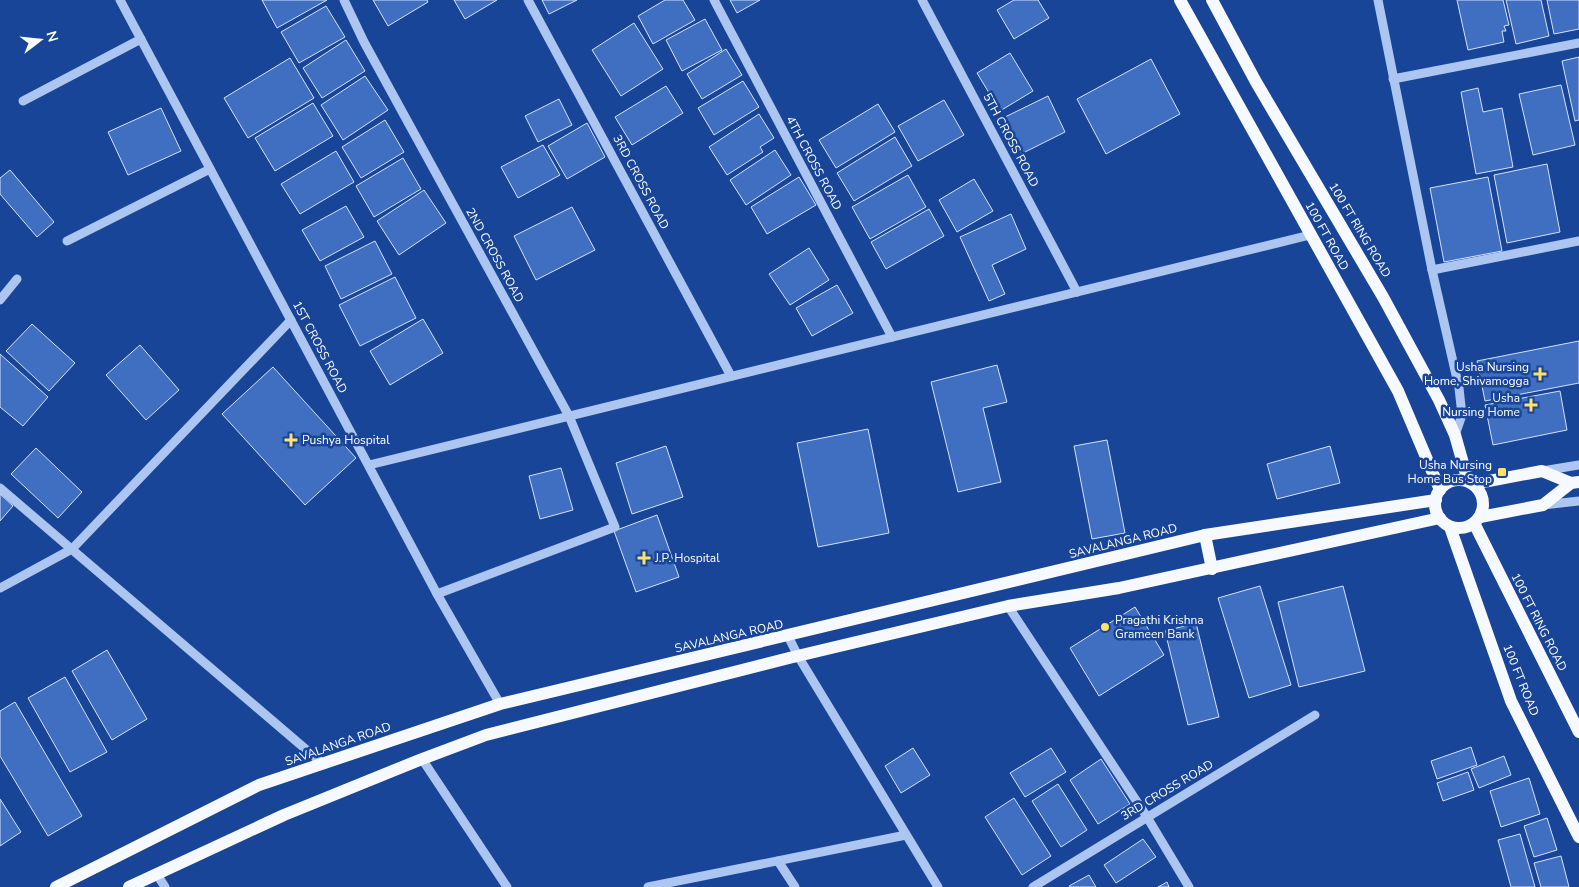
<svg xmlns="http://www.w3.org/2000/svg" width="1579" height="887" viewBox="0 0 1579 887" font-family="'Nunito Sans',sans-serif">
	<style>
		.building { fill: #406ec0; stroke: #d3e2fc }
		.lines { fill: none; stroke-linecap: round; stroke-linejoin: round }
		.minor { stroke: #acc5f1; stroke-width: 9 }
		.major { stroke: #f6f9ff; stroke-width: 12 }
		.poi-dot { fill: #ffe16c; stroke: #184598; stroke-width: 2 }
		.labels { text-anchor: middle; stroke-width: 5; stroke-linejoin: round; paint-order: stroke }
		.street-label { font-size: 12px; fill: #fff; stroke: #184598 }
		.poi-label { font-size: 12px; fill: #fff; stroke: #184598; text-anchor: end }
	</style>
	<rect width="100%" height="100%" fill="#184598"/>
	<g class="building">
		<path d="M262,0H327L277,28Z"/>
		<path d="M373,0H427L428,2L388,26Z"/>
		<path d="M454,0H497L465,19Z"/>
		<path d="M542,0H577L549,14Z"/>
		<path d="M665,0H683L695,20L653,44L638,16Z"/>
		<path d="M730,0H760L737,13Z"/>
		<path d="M1014,0H1038L1049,18L1014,39L997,10Z"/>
		<path d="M1457,0H1503L1509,25L1504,26L1506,31H1502L1504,42L1468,50Z"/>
		<path d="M1506,0H1541L1549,36L1516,44Z"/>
		<path d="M1547,0H1579V29L1554,34Z"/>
		<path d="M326,6L345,37L299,63L281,32Z"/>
		<path d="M705,19L722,50L682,71L666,40Z"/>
		<path d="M634,23L663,69L621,96L592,50Z"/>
		<path d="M346,40L365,71L322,98L303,68Z"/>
		<path d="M726,49L742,75L702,99L687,74Z"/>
		<path d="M1010,53L1033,91L1000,111L977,73Z"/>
		<path d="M1579,57V120L1575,121L1562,61Z"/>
		<path d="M290,58L314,98L248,138L224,98Z"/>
		<path d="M1151,59L1180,114L1106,154L1077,99Z"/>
		<path d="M365,76L388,110L343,140L321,105Z"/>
		<path d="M743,81L759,107L714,135L698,108Z"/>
		<path d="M1561,85L1575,145L1533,155L1519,94Z"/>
		<path d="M666,86L683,113L632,145L615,117Z"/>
		<path d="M1478,88L1483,112L1502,108L1513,167L1476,174L1461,92Z"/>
		<path d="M1048,96L1065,132L1021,154L1003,118Z"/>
		<path d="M559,99L572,125L538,142L525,116Z"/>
		<path d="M944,100L964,135L918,161L898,126Z"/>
		<path d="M313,103L333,136L275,171L255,138Z"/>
		<path d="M878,104L895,132L836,168L819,140Z"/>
		<path d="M161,108L181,151L128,175L108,132Z"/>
		<path d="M759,114L774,138L760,147L763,152L727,175L709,147Z"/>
		<path d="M385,120L404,152L361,178L342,147Z"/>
		<path d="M587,123L605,157L567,179L548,146Z"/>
		<path d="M895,137L912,166L854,201L837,173Z"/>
		<path d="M543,145L560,175L518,198L501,167Z"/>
		<path d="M775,150L791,175L746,205L730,180Z"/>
		<path d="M336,151L354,182L300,214L281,184Z"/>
		<path d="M403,158L421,189L374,217L356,186Z"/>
		<path d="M1547,164L1560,232L1507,243L1494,175Z"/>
		<path d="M10,170L54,222L37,237L0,194V178Z"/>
		<path d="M908,175L926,207L870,239L852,207Z"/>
		<path d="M799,177L816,205L767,234L751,207Z"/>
		<path d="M1488,177L1502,251L1444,262L1430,188Z"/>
		<path d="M974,179L993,211L957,232L939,200Z"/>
		<path d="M424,190L446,223L399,255L377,221Z"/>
		<path d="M346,206L364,237L320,261L302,230Z"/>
		<path d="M572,207L595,250L536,280L514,236Z"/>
		<path d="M929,209L944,236L886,269L871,242Z"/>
		<path d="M1011,214L1026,249L992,265L1005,294L989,301L960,237Z"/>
		<path d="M375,241L392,274L341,299L325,266Z"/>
		<path d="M809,248L829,280L790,305L769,274Z"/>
		<path d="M395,277L416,318L360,346L339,305Z"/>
		<path d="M837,285L853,313L812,336L796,308Z"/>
		<path d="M423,319L443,353L390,385L370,351Z"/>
		<path d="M32,324L75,363L49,391L6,351Z"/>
		<path d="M1579,341V383L1485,401L1477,361Z"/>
		<path d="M140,345L179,390L146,420L106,375Z"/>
		<path d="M0,354L48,397L23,426L0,407Z"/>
		<path d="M997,365L1007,402L983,408L1001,482L958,492L931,382Z"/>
		<path d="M273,367L356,458L305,505L222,414Z"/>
		<path d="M1560,391L1567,430L1493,445L1485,405Z"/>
		<path d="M868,429L889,533L818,547L797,443Z"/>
		<path d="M1107,440L1125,533L1092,539L1074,446Z"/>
		<path d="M666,446L683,497L632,514L616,463Z"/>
		<path d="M1330,446L1340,483L1277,499L1267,464Z"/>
		<path d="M36,448L82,492L58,518L11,474Z"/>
		<path d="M561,468L573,510L540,519L529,476Z"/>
		<path d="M0,494L13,506L0,521Z"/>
		<path d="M657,515L679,577L636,592L614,531Z"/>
		<path d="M1260,586L1291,685L1249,698L1218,598Z"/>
		<path d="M1343,586L1365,671L1299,687L1278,602Z"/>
		<path d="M1135,607L1164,655L1099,696L1070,648Z"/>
		<path d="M1196,623L1219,717L1188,725L1165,631Z"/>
		<path d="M107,650L147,719L112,740L72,671Z"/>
		<path d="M65,677L107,752L70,772L28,698Z"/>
		<path d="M15,702L82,816L48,836L0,756V711Z"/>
		<path d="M1471,747L1477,765L1437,779L1431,761Z"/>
		<path d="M913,748L930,775L901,793L885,766Z"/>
		<path d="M1051,748L1066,772L1025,797L1010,773Z"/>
		<path d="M1504,756L1511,775L1479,788L1471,769Z"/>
		<path d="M1101,759L1130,804L1098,824L1070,780Z"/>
		<path d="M1468,772L1474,790L1443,801L1437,783Z"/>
		<path d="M1529,778L1540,814L1501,827L1490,791Z"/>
		<path d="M1058,784L1087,830L1061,847L1032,801Z"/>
		<path d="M1014,798L1051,856L1022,875L985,817Z"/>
		<path d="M0,799L21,832L0,846Z"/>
		<path d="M1547,818L1557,850L1534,857L1524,826Z"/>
		<path d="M1520,834L1535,887H1511L1498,840Z"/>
		<path d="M1143,839L1156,857L1116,883L1104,865Z"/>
		<path d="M1561,856L1569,887H1541L1534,863Z"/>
		<path d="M1089,875L1096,887H1070L1069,886Z"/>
		<path d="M1167,882L1169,887H1158Z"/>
	</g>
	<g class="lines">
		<g class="minor">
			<path d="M120,0L437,594L500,704"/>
			<path d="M344,0L364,42L569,416L615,527L437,594"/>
			<path d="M528,0L731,376"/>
			<path d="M714,0L892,337"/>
			<path d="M922,0L1077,292"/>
			<path d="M1378,0L1432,270L1459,388L1462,415L1455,435"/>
			<path d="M1393,79L1579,43"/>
			<path d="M23,101L141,39"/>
			<path d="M67,241L210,169"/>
			<path d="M1432,270L1579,241"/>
			<path d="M0,300L17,279"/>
			<path d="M369,465L1310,235"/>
			<path d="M1542,471L1579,465"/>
			<path d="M0,488L323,764"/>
			<path d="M1543,505L1579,501"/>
			<path d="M0,588L72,549L291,320"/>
			<path d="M1008,606L1147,817L1189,887"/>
			<path d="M788,636L798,656L938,887"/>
			<path d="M422,759L507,887"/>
			<path d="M778,861L795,887"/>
			<path d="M156,873L165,887"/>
			<path d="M648,887L906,835"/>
			<path d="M1033,887L1315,715"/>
		</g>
		<g class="major">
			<path d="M1180,0L1398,391L1440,490"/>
			<path d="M1212,0L1256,82L1383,297L1439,400L1455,435L1468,481"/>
			<circle cx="1459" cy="504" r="24"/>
			<path d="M1473,484L1542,471L1571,483"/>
			<path d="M1480,517L1543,505L1571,483L1579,482"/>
			<path d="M1474,523L1579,732"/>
			<path d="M1450,527L1511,701L1579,837"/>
			<path d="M1205,535L1212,569"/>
			<path d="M56,887L259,785L500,704L1205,535L1436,500"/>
			<path d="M129,887L284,815L422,759L486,735L789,658L1008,606L1119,588L1440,518"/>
		</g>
	</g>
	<g class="poi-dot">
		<path d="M1537.5 366.5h5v5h5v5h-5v5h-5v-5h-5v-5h5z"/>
		<path d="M1528.5 397.5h5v5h5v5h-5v5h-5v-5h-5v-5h5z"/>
		<path d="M288.5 432.5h5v5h5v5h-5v5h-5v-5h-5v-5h5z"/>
		<rect x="1497" y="467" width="10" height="10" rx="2.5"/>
		<path d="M641.5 550.5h5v5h5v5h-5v5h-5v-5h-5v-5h5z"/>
		<circle cx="1105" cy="627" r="5"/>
	</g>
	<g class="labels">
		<g class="street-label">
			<text transform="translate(1011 140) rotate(62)" y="4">5TH CROSS ROAD</text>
			<text transform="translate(814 163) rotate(62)" y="4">4TH CROSS ROAD</text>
			<text transform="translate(641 182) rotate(62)" y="4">3RD CROSS ROAD</text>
			<text transform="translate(1360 230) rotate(59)" y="4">100 FT RING ROAD</text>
			<text transform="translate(1327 236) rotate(61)" y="4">100 FT ROAD</text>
			<text transform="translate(495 255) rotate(61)" y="4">2ND CROSS ROAD</text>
			<text transform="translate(320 347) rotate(62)" y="4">1ST CROSS ROAD</text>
			<text transform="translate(1123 541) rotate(-14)" y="4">SAVALANGA ROAD</text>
			<text transform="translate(1539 622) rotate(63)" y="4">100 FT RING ROAD</text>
			<text transform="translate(729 636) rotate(-13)" y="4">SAVALANGA ROAD</text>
			<text transform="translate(1521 680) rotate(68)" y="4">100 FT ROAD</text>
			<text transform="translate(338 744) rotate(-19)" y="4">SAVALANGA ROAD</text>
			<text transform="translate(1167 790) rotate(-31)" y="4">3RD CROSS ROAD</text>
		</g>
		<g class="poi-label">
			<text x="1529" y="371">Usha Nursing<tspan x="1529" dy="14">Home, Shivamogga</tspan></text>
			<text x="1520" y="402">Usha<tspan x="1520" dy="14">Nursing Home</tspan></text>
			<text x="302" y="444" text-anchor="start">Pushya Hospital</text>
			<text x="1492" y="469">Usha Nursing<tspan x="1492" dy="14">Home Bus Stop</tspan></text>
			<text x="655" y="562" text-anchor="start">J.P. Hospital</text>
			<text x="1115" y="624" text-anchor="start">Pragathi Krishna<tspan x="1115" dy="14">Grameen Bank</tspan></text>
		</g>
	</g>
	<g transform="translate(40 40) rotate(74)" stroke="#184598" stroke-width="4" paint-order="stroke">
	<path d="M0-4L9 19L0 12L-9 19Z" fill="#ffffff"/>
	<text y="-8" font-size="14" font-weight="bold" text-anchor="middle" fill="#ffffff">N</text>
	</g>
</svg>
